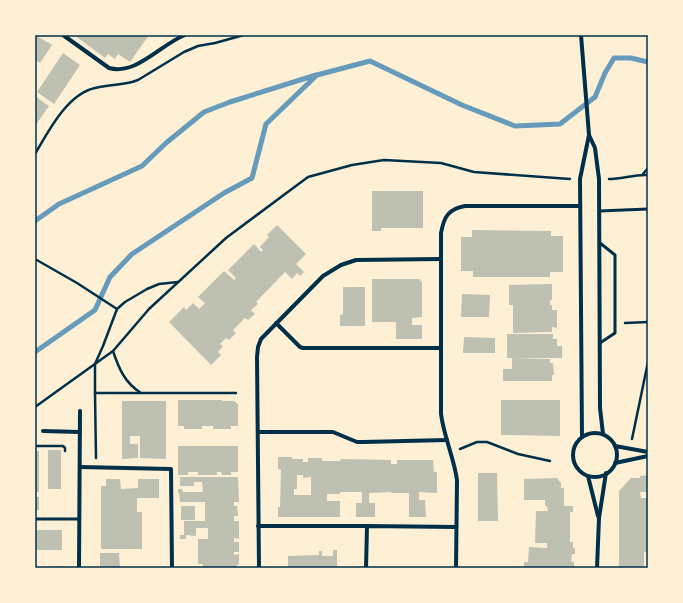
<svg xmlns="http://www.w3.org/2000/svg" width="683" height="603" font-family="Karla,sans-serif">
	<rect width="100%" height="100%" fill="#fdf0d5"/>
	<g fill="none" stroke-linecap="round" stroke-linejoin="round">
		<g stroke="#669bbc" stroke-width="5">
			<polyline points="35,221 59,204 142,166 166,143 204,112 230,102 316,75"/>
			<polyline points="35,352 95,310 110,277 132,254 224,193 252,178 266,124 317,75 370,61 462,105 515,126 560,124 595,97 605,73 614,58 631,58 648,62"/>
		</g>
	</g>
	<g fill="#bec0b2" fill-rule="evenodd">
		<polygon points="35,35 52,45 40,63 35,60"/>
		<polygon points="74,35 149,35 130,62 118,54 115,59 108,54 105,58"/>
		<polygon points="63,53 80,65 54,104 37,92"/>
		<polygon points="35,96 49,106 35,126"/>
		<polygon points="372,191 423,191 423,228 381,228 381,231 372,231"/>
		<polygon points="277,225 306,254 296,264 304,272 300,276 297,273 292,279 285,272 256,302 258,304 251,310 255,314 248,320 245,318 233,330 236,333 229,340 226,338 220,344 223,346 218,352 221,355 211,365 169,322 184,307 186,310 193,303 199,309 205,303 198,297 224,271 234,280 236,278 228,270 254,244 261,252 263,250 260,247 269,237 267,235"/>
		<polygon points="472,230 551,231 551,236 563,236 563,272 550,272 550,277 473,277 473,271 461,271 461,237 472,237"/>
		<polygon points="372,279 419,279 422,282 422,317 412,318 412,325 422,325 422,339 396,339 396,322 372,322"/>
		<polygon points="552,284 552,300 550,300 550,305 552,305 552,310 557,310 557,328 552,327 552,332 513,333 513,305 509,305 509,285"/>
		<polygon points="343,287 365,287 365,326 340,326 340,315 343,314"/>
		<polygon points="462,294 490,295 489,317 461,317"/>
		<polygon points="507,334 553,334 553,339 557,339 557,346 562,346 562,358 507,358"/>
		<polygon points="464,337 495,338 495,353 463,353"/>
		<polygon points="512,358 550,359 550,363 553,363 554,375 552,375 552,381 503,381 503,369 512,369"/>
		<polygon points="178,400 222,400 222,401 234,401 238,404 238,426 231,426 231,429 213,429 213,426 202,426 202,429 184,429 184,426 178,426"/>
		<polygon points="501,400 560,400 560,436 501,435"/>
		<polygon points="122,401 166,401 166,459 140,458 140,436 130,436 130,444 138,444 138,458 122,459"/>
		<polygon points="178,446 238,446 238,472 231,472 231,475 222,475 221,472 217,472 217,475 198,475 198,472 188,472 188,475 178,475"/>
		<rect x="48" y="450" width="13" height="39"/>
		<rect x="35" y="451" width="4" height="41"/>
		<path d="M278,457h14v2h11v3h5v-4h14v3h18l1,-2 50,1v4h6v-4h36l1,12h3v21l-18,-1v8h6l1,17h-17v-24h-18v-1l-22,1v10h6v14h-19v-14h6v-11h-22v2h-13v7h13v16h-62v-10h2l1,-37 -3,-1zM297,475h6v3l8,-1v18h-17v-6h3z"/>
		<polygon points="478,473 497,473 498,521 478,521"/>
		<polygon points="648,475 648,492 640,492 641,498 647,498 648,552 644,552 644,568 619,568 619,491 631,478 640,478 640,476"/>
		<polygon points="180,477 238,477 239,502 234,502 234,506 237,506 238,516 234,516 234,521 239,521 239,539 234,538 234,542 239,542 239,552 234,552 234,555 239,554 239,564 237,565 237,568 203,568 203,564 198,564 198,539 208,539 208,528 196,528 196,536 186,535 186,539 180,539 180,535 184,535 184,521 205,521 205,502 180,502 179,493 178,493 178,489 182,489 183,492 203,492 202,482 194,482 194,486 180,486"/>
		<polygon points="557,478 561,483 561,488 564,488 564,506 573,506 573,512 570,512 570,542 573,542 573,548 575,548 575,554 572,554 571,561 574,562 574,568 524,568 524,562 528,562 529,547 547,548 547,543 535,543 536,511 548,511 547,506 545,506 545,500 524,500 524,479"/>
		<polygon points="106,479 120,479 121,489 138,488 138,479 159,479 159,498 137,498 137,512 142,512 142,549 101,549 101,486 106,486"/>
		<rect x="35" y="497" width="4" height="13"/>
		<rect x="181" y="506" width="14" height="14"/>
		<rect x="35" y="530" width="27" height="20"/>
		<polygon points="333,550 337,550 337,568 286,568 286,566 288,566 288,556 319,555 319,551 322,551 322,556 333,556"/>
		<polygon points="100,553 119,553 120,568 100,568"/>
		<polygon points="63,566 63,568 35,568 35,567"/>
	</g>
	<g fill="none" stroke-linecap="round" stroke-linejoin="round">
		<g stroke="#003049" stroke-width="2.5">
			<path d="M35,154c13,-22 32,-60 60,-66 12,-3 25,-3 37,-6l6,-2 46,-28 14,-6 17,-3 29,-8"/>
			<polyline points="643,174 648,168"/>
			<path d="M609,179c13,0 26,-5 39,-4"/>
			<polyline points="35,259 77,283 117,309"/>
			<polyline points="625,323 648,322"/>
			<path d="M113,351c6,18 12,32 28,42h95"/>
			<polyline points="95,393 96,458"/>
			<polyline points="141,393 95,393 95,364 103,346 117,309 125,302 147,289 159,284 178,282"/>
			<polyline points="35,407 113,351 149,309 226,238 308,177 352,165 384,160 441,163 474,172 570,179"/>
			<polyline points="632,439 648,362"/>
			<polyline points="35,446 63,446 65,448 65,451"/>
			<polyline points="460,449 477,442 487,442 518,454 550,461"/>
		</g>
		<g stroke="#003049" stroke-width="3">
			<polyline points="599,211 648,209"/>
			<polyline points="600,243 615,255 615,333 600,343"/>
			<polyline points="35,519 79,519"/>
		</g>
		<g stroke="#003049" stroke-width="4">
			<path d="M63,35l46,33c27,8 52,-24 76,-33"/>
			<polyline points="581,35 589,135 580,179 582,437"/>
			<polyline points="589,135 595,148 599,179 600,408 603,434"/>
			<polyline points="276,323 300,347 303,348 441,348"/>
			<polyline points="43,431 80,432"/>
			<polyline points="258,432 333,432 357,442 363,442 447,440"/>
			<circle cx="595" cy="455" r="22"/>
			<polyline points="615,446 648,452"/>
			<polyline points="615,463 648,456"/>
			<polyline points="80,467 171,469 172,568"/>
			<polyline points="588,476 598,516"/>
			<polyline points="258,526 367,526"/>
			<polyline points="79,568 80,411"/>
			<polyline points="259,568 257,357 258,347 261,339 323,276 341,265 356,260 441,259"/>
			<polyline points="366,568 367,526 456,527"/>
			<path d="M456,568l1,-88c-3,-22 -13,-43 -16,-66v-181c3,-16 7,-24 24,-27h115"/>
			<polyline points="597,568 599,518 606,473"/>
		</g>
	</g>
	<rect width="683" height="603" fill="none" stroke="#fdf0d5" stroke-width="72"/>
	<rect x="36" y="36" width="611" height="531" fill="none" stroke="#003049" stroke-width="1.5"/>
</svg>
